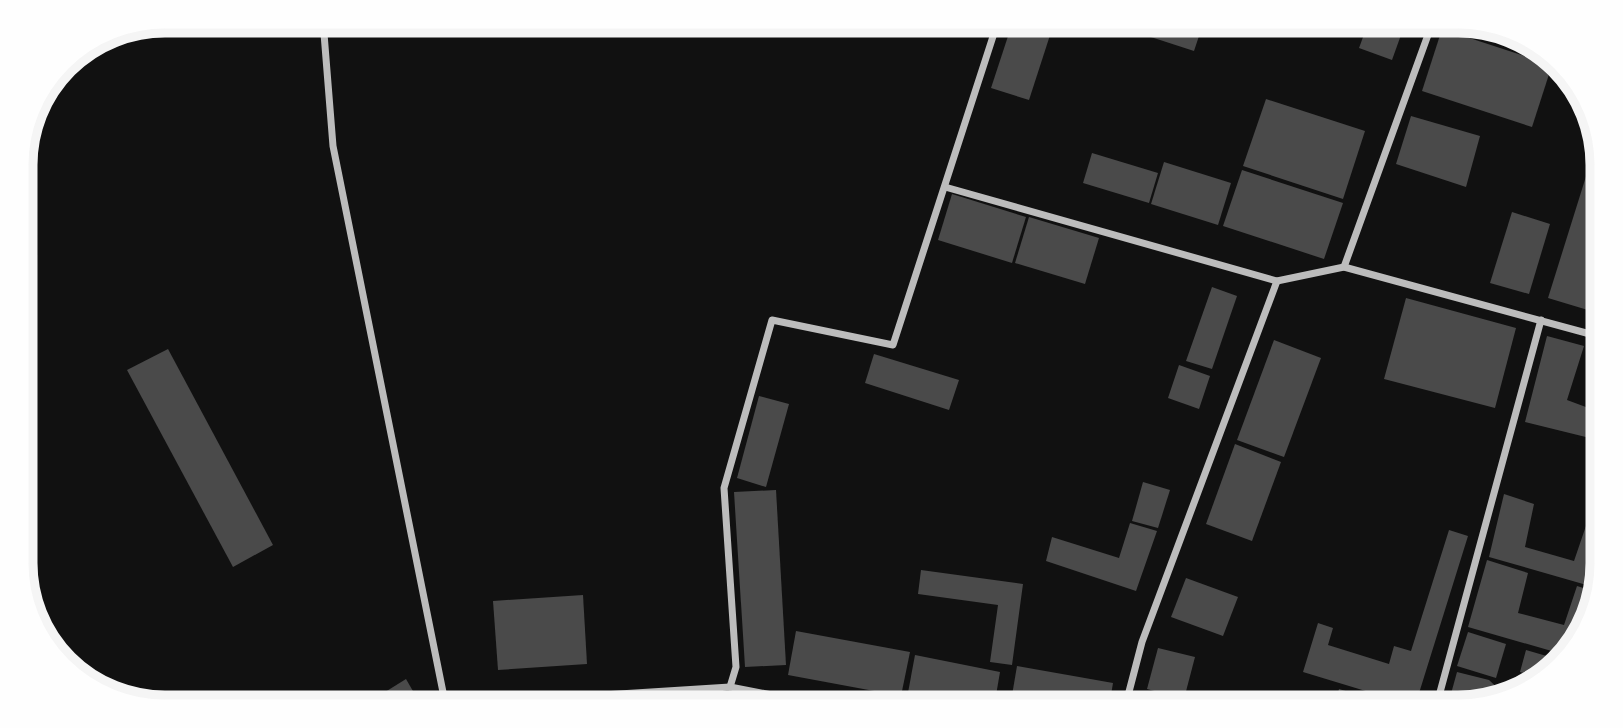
<svg xmlns="http://www.w3.org/2000/svg" width="1623" height="728" font-family="'Exo 2',sans-serif">
	<rect width="100%" height="100%" fill="#111"/>
	<g fill="#4a4a4a">
		<polygon points="1013,21 1027,21 1052,29 1029,100 991,88"/>
		<polygon points="1122,21 1204,21 1194,51 1120,27"/>
		<polygon points="1369,21 1406,21 1392,60 1359,48"/>
		<polygon points="1446,21 1457,21 1496,29 1492,39 1445,24"/>
		<polygon points="1442,29 1552,65 1532,127 1422,91"/>
		<polygon points="1266,99 1365,131 1343,199 1243,166"/>
		<polygon points="1411,116 1480,136 1466,187 1396,164"/>
		<polygon points="1092,153 1158,173 1149,203 1083,183"/>
		<polygon points="1164,162 1231,183 1218,225 1151,204"/>
		<polygon points="1242,170 1343,203 1324,259 1223,226"/>
		<polygon points="1588,170 1601,174 1601,314 1548,298"/>
		<polygon points="952,194 1026,217 1012,263 938,240"/>
		<polygon points="1512,212 1550,224 1529,294 1490,283"/>
		<polygon points="1029,217 1099,238 1085,284 1015,263"/>
		<polygon points="1212,287 1237,296 1212,369 1186,361"/>
		<polygon points="1406,298 1516,328 1495,408 1384,379"/>
		<polygon points="1547,336 1584,346 1567,400 1602,413 1602,441 1525,422"/>
		<polygon points="1274,340 1321,358 1284,457 1237,440"/>
		<polygon points="168,349 273,545 233,567 127,370"/>
		<polygon points="874,354 959,380 949,410 865,383"/>
		<polygon points="1179,365 1210,376 1199,409 1168,398"/>
		<polygon points="759,396 789,404 766,487 737,478"/>
		<polygon points="1235,444 1281,462 1252,541 1206,524"/>
		<polygon points="1601,473 1602,473 1602,517 1590,513"/>
		<polygon points="1143,482 1170,490 1158,528 1132,521"/>
		<polygon points="776,490 786,665 745,667 734,492"/>
		<polygon points="1504,494 1534,504 1525,547 1574,561 1589,517 1602,520 1602,563 1597,588 1489,557"/>
		<polygon points="1130,523 1157,531 1136,591 1046,561 1052,537 1119,558"/>
		<polygon points="1449,530 1468,536 1415,706 1303,672 1318,623 1333,628 1328,645 1389,664 1394,646 1411,651"/>
		<polygon points="1487,560 1528,573 1518,613 1564,625 1577,586 1596,592 1591,618 1562,654 1468,627"/>
		<polygon points="921,570 1023,584 1012,665 990,662 998,605 918,594"/>
		<polygon points="1186,578 1238,597 1223,636 1171,617"/>
		<polygon points="583,595 587,664 498,670 493,601"/>
		<polygon points="796,631 910,652 901,696 788,675"/>
		<polygon points="1468,632 1506,644 1496,678 1457,666"/>
		<polygon points="1158,648 1195,657 1184,699 1147,689"/>
		<polygon points="1526,650 1557,659 1542,678 1520,672"/>
		<polygon points="915,655 1000,672 994,707 956,707 907,698"/>
		<polygon points="1017,666 1113,683 1109,707 1010,707"/>
		<polygon points="1457,672 1489,680 1504,694 1469,706 1449,701"/>
		<polygon points="406,679 421,705 418,707 361,707"/>
		<polygon points="1339,689 1395,706 1395,707 1335,705"/>
		<polygon points="1147,695 1183,704 1182,707 1144,707"/>
	</g>
	<g fill="none" stroke-linecap="round" stroke-linejoin="round">
		<g stroke="#bcbcbc" stroke-width="7">
			<polyline points="323,21 333,146 446,707"/>
			<polyline points="86,47 157,23"/>
			<polyline points="945,187 1277,281 1344,267 1601,337"/>
			<polyline points="1344,267 1433,21"/>
			<polyline points="730,687 736,667 724,488 772,320 893,345 998,21"/>
			<polyline points="445,705 730,687 834,707"/>
			<polyline points="1125,707 1142,642 1277,281"/>
			<polyline points="1436,707 1541,320"/>
		</g>
	</g>
	<path d="M0 0H1623V728H0ZM165 33H1458A132 132 0 0 1 1590 165V563A132 132 0 0 1 1458 695H165A132 132 0 0 1 33 563V165A132 132 0 0 1 165 33Z" fill="#fefefe" fill-rule="evenodd"/>
	<path fill="none" stroke="#f5f5f5" stroke-width="9" d="M165 33H1458A132 132 0 0 1 1590 165V563A132 132 0 0 1 1458 695H165A132 132 0 0 1 33 563V165A132 132 0 0 1 165 33Z"/>
</svg>
